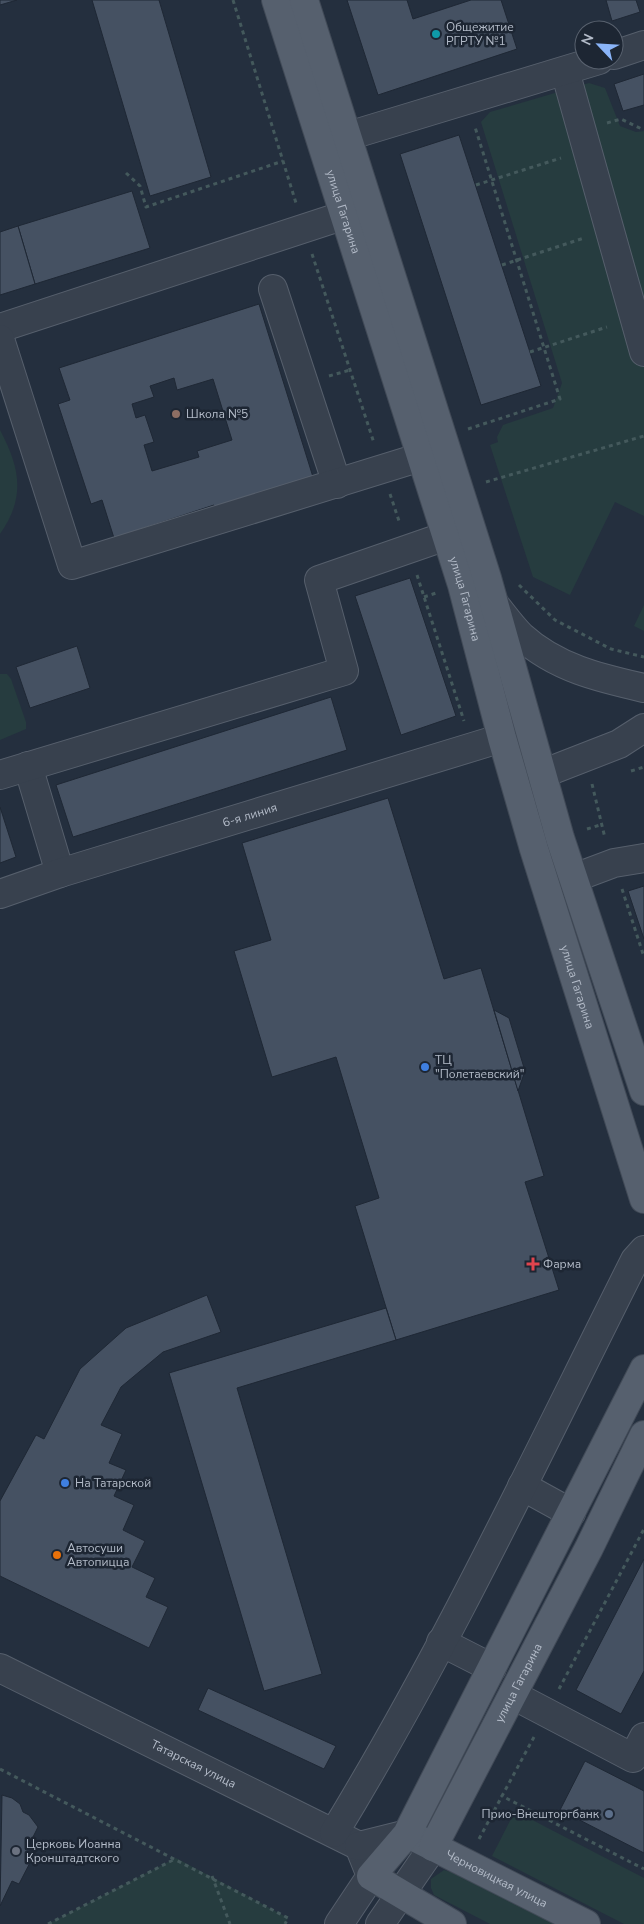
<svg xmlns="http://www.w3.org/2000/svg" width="644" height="1924" font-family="'Nunito Sans',sans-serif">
	<rect width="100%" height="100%" fill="#242f3e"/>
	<g fill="#263c3f">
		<polygon points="589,83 605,88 620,126 636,132 644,131 644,516 615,502 570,595 533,577 490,445 498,442 497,437 503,425 553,408 562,383 481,122 490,112"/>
		<path d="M0,430c20,38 26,67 0,104z"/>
		<polygon points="644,605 644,631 634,626"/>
		<polygon points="0,674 7,674 11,679 26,722 26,729 0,740"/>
		<polygon points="515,1811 644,1878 644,1924 624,1924 492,1856"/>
		<polygon points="176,1858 288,1918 285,1924 48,1924"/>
		<polygon points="444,1870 451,1872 556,1924 490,1924 434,1895 431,1888 431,1879"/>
	</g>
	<g fill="#455162" stroke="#1f2835" fill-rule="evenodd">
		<polygon points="0,0 17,0 0,5"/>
		<polygon points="92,0 159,0 211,177 150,196"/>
		<polygon points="347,0 407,0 413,19 471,0 501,0 517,49 378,95"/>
		<polygon points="606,0 636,0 640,12 612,21"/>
		<polygon points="644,74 644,105 623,111 614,84"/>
		<polygon points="459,135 541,386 481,405 400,154"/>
		<polygon points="132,191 150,248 35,284 18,226"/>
		<polygon points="18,226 35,284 0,295 0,232"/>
		<path d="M259,304l54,173 -98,31 -1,-3 -100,33 -12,-38 -11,4 -33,-100 12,-4 -11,-32zM174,378l3,12 36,-11 19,61 -35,11 2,6 -47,14 -8,-26 10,-3 -9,-27 -9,3 -4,-14 22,-7 -4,-11z"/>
		<polygon points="410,578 456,716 401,735 355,596"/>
		<polygon points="77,646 90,688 30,708 16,667"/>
		<polygon points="331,697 347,750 73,837 56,785"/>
		<polygon points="388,798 444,979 481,968 544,1176 525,1182 559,1290 396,1340 355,1206 379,1198 336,1057 272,1077 234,951 271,940 242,843"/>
		<polygon points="0,807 16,857 0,863"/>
		<polygon points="644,886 644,939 628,891"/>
		<polygon points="494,1010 509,1018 525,1071 518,1091"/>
		<polygon points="207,1295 221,1332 163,1352 121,1387 101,1425 122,1434 109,1463 126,1470 114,1496 134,1505 123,1530 145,1541 132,1567 155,1578 146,1597 168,1607 149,1648 0,1576 0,1501 36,1435 44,1439 80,1369 126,1328"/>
		<polygon points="386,1308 396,1340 237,1388 322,1674 264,1691 169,1373"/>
		<polygon points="644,1559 644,1671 621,1714 576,1690"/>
		<polygon points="208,1688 336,1746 324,1769 198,1710"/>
		<polygon points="585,1761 644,1791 644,1853 560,1810"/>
		<polygon points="2,1795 12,1798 20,1804 23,1812 29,1815 38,1827 27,1849 35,1853 19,1884 12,1881 0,1906"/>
	</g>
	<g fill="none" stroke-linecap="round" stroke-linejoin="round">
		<g stroke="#565f6c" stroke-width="30">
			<g id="minor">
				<polyline points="614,55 644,45"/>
				<polyline points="565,71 644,352"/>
				<polyline points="348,136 599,60"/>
				<polyline points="273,289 337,484"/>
				<polyline points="0,328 345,215"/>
				<polyline points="0,339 72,565 421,457"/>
				<path d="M496,606c8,10 16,21 25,30 35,32 79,42 123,52"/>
				<polyline points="28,766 60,873"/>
				<polyline points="542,774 619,744 644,728"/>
				<polyline points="0,775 344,671 319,580 446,536"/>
				<polyline points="574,878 614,863 644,858"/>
				<path id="s1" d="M0,894l60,-21 442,-135"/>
				<polyline points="522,1486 571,1513"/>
				<polyline points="441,1642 492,1668"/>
				<path id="s2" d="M0,1668l359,178 12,30 -32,48"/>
				<polyline points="513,1695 633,1758 644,1737"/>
				<path d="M334,1833c112,-184 204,-380 301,-573l9,-10"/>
				<polyline points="359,1846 407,1834"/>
				<polyline points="380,1924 433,1847"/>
			</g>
		</g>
		<g stroke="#414a57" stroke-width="30">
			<g id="major">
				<path id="s3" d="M276,0l186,585 40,153 32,111 110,350"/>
				<polyline points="304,0 487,578 560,838 644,1091"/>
				<path id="s4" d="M418,1839l168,85"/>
				<path id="s5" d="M433,1847l156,-299 55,-113"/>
				<polyline points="452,1924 371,1876 407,1834 644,1369"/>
			</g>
		</g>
		<g stroke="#44595c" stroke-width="3" stroke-dasharray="4 4" stroke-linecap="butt">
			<polyline points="233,0 296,203"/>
			<polyline points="607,123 621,119 644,130"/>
			<polyline points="126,173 140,186 146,207 283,161"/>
			<polyline points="476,185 561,158"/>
			<polyline points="312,254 374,443"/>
			<polyline points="502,265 584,238"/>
			<polyline points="530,352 607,327"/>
			<polyline points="329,376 350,370"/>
			<polyline points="468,429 560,399 475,127"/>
			<polyline points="486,482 644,436"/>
			<polyline points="390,494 400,524"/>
			<polyline points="417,575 464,721"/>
			<polyline points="519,585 555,620 611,649 644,657"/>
			<polyline points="424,597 436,593"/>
			<polyline points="631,771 644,767"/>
			<polyline points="592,784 605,838"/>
			<polyline points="587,829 600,825"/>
			<polyline points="622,889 644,957"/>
			<polyline points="559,1689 644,1529"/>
			<polyline points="534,1737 502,1796 644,1869"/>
			<polyline points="0,1769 288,1918 285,1924"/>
			<polyline points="479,1839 502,1796"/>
			<polyline points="212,1876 230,1924"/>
			<polyline points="48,1924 175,1859"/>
		</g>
		<use href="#minor" stroke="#38414e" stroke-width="28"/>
		<use href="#major" stroke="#56606e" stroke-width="28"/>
	</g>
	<circle fill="#0f9aa8" stroke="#1d2633" stroke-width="2" cx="436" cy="34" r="5"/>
	<circle fill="#8d6e63" stroke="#1d2633" stroke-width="2" cx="176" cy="414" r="5"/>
	<g fill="#3f7fe0" stroke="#1d2633" stroke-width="2">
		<circle cx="425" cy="1067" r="5"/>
		<circle cx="65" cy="1483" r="5"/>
	</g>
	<path fill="#e0444e" stroke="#1d2633" stroke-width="2" d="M530.5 1256.5h5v5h5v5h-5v5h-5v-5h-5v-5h5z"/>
	<circle fill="#e8710a" stroke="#1d2633" stroke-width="2" cx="57" cy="1555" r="5"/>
	<circle fill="#5c6f8a" stroke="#1d2633" stroke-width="2" cx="609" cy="1814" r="5"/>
	<circle fill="#6b7280" stroke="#1d2633" stroke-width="2" cx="16" cy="1851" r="5"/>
	<g text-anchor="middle" stroke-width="5" stroke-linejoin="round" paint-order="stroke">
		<g font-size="12" fill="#b4bcc9" stroke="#1d2633" text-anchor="start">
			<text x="446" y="31">Общежитие<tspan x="446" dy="14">РГРТУ №1</tspan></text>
			<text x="186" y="418">Школа №5</text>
			<text x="435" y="1064">ТЦ<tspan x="435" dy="14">"Полетаевский"</tspan></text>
			<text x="543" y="1268">Фарма</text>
			<text x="75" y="1487">На Татарской</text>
			<text x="67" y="1552">Автосуши<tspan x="67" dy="14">Автопицца</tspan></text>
			<text x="599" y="1818" text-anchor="end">Прио-Внешторгбанк</text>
			<text x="26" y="1848">Церковь Иоанна<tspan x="26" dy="14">Кронштадтского</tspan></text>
		</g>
		<g font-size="12" fill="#b4bcc9" stroke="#1d2633">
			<text dy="4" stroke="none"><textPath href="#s3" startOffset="222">улица Гагарина</textPath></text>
			<text dy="4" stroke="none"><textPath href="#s3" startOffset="628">улица Гагарина</textPath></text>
			<text dy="4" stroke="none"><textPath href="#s1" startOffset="262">6-я линия</textPath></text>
			<text dy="4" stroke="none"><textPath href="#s3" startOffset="1032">улица Гагарина</textPath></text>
			<text dy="4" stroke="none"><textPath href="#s5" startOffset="185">улица Гагарина</textPath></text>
			<text dy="4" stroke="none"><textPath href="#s2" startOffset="216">Татарская улица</textPath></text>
			<text dy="4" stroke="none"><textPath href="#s4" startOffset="88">Черновицкая улица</textPath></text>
		</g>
	</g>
	<g transform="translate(599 45) rotate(295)"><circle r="24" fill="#1d2633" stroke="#59626f"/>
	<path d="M0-4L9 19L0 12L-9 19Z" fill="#8ab4f8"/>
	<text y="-8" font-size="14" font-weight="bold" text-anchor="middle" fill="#b4bcc9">N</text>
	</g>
</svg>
